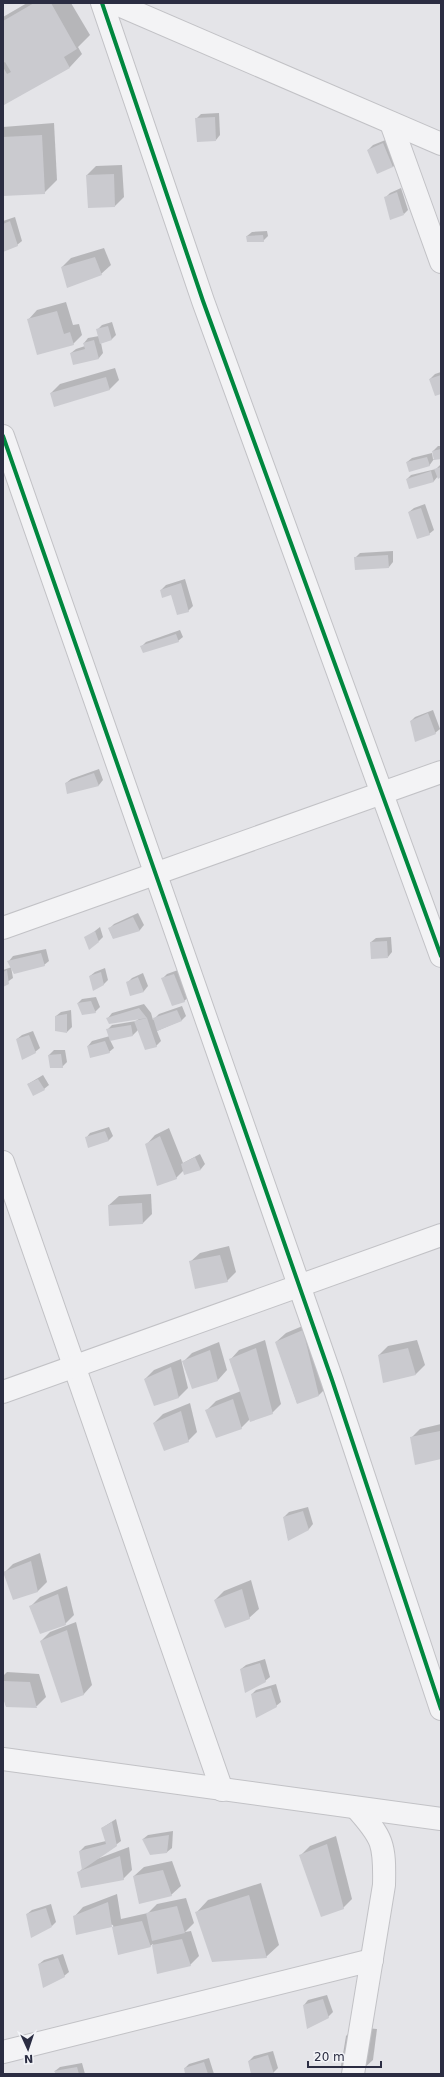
<svg xmlns="http://www.w3.org/2000/svg" width="444" height="2077" font-family="'DejaVu Sans',sans-serif">
	<rect width="100%" height="100%" fill="#e4e4e8"/>
	<g fill="#0003">
		<polygon points="27,3 71,3 90,35 78,47 82,54 70,67 5,103 3,100 3,17"/>
		<polygon points="219,113 220,135 216,140 196,119 201,114"/>
		<polygon points="54,123 57,180 44,193 3,195 3,127"/>
		<polygon points="388,139 397,162 393,167 368,150 373,145"/>
		<polygon points="122,165 124,197 115,206 89,207 87,175 96,166"/>
		<polygon points="401,188 408,210 404,214 385,198 390,193"/>
		<polygon points="15,217 22,241 17,245 3,251 3,221"/>
		<polygon points="267,231 268,236 263,241 247,236 252,232"/>
		<polygon points="104,248 111,265 101,274 62,267 71,258"/>
		<polygon points="66,302 73,325 79,324 82,335 73,344 28,320 37,310"/>
		<polygon points="112,322 116,335 112,339 101,343 103,353 99,358 74,364 71,353 76,349 85,346 84,343 88,338 99,336 97,330 102,325"/>
		<polygon points="115,368 119,380 109,390 51,393 60,384"/>
		<polygon points="441,372 441,393 430,379 435,374"/>
		<polygon points="438,446 441,446 441,458 434,459 429,466 407,462 412,458 432,453 433,459 435,459 433,451"/>
		<polygon points="441,464 441,476 438,476 434,481 410,488 407,479 411,475 436,469"/>
		<polygon points="425,504 434,530 429,534 409,512 414,508"/>
		<polygon points="393,551 393,562 389,567 355,558 360,553"/>
		<polygon points="185,579 193,606 188,611 172,593 161,590 166,585"/>
		<polygon points="180,630 183,637 178,641 142,646 146,642"/>
		<polygon points="433,710 440,729 435,733 411,721 415,717"/>
		<polygon points="99,769 103,780 99,785 68,792 66,783 71,779"/>
		<polygon points="138,913 144,925 140,930 113,938 109,929 114,924"/>
		<polygon points="100,927 103,937 99,941 86,938"/>
		<polygon points="391,937 392,952 388,957 371,942 376,938"/>
		<polygon points="46,949 49,961 44,965 11,967 13,978 3,985 3,970 12,967 9,961 13,956"/>
		<polygon points="105,968 108,980 103,985 90,976 95,972"/>
		<polygon points="178,970 189,997 184,1001 162,979 167,974"/>
		<polygon points="143,973 148,986 144,991 131,995 127,983 132,978"/>
		<polygon points="96,997 100,1007 95,1012 78,1003 82,999"/>
		<polygon points="144,1004 151,1013 153,1020 159,1014 182,1006 186,1016 182,1020 157,1031 161,1041 156,1046 138,1030 133,1035 110,1040 114,1048 109,1052 88,1046 92,1041 110,1036 107,1030 112,1025 136,1021 140,1018 108,1018 112,1013"/>
		<polygon points="71,1010 72,1027 67,1032 56,1016 61,1012"/>
		<polygon points="33,1031 40,1048 35,1052 17,1039 22,1035"/>
		<polygon points="54,1050 65,1050 67,1062 62,1067 51,1067 49,1055"/>
		<polygon points="43,1075 49,1085 44,1089 28,1084"/>
		<polygon points="109,1127 113,1136 109,1140 89,1146 86,1138 90,1133"/>
		<polygon points="169,1128 183,1163 200,1154 205,1164 201,1169 185,1173 184,1170 176,1178 146,1145 155,1135"/>
		<polygon points="151,1194 152,1214 143,1223 110,1225 109,1205 119,1196"/>
		<polygon points="229,1246 236,1272 227,1281 190,1262 200,1253"/>
		<polygon points="312,1322 328,1386 319,1395 297,1403 276,1342 286,1333"/>
		<polygon points="265,1340 281,1404 272,1413 250,1419 241,1428 207,1410 216,1401 241,1391 230,1360 239,1350"/>
		<polygon points="417,1340 425,1365 416,1374 384,1382 379,1355 388,1346"/>
		<polygon points="219,1342 227,1370 218,1380 183,1362 192,1353"/>
		<polygon points="181,1359 188,1388 179,1397 155,1405 145,1379 154,1370"/>
		<polygon points="190,1403 197,1432 188,1441 154,1423 163,1414"/>
		<polygon points="441,1424 441,1458 416,1464 411,1438 420,1429"/>
		<polygon points="308,1507 313,1524 309,1529 288,1539 284,1517 289,1512"/>
		<polygon points="40,1553 47,1582 38,1591 14,1599 4,1573 13,1564"/>
		<polygon points="251,1580 259,1609 249,1618 215,1600 224,1591"/>
		<polygon points="67,1586 74,1615 65,1624 31,1606 40,1597"/>
		<polygon points="76,1622 92,1685 83,1695 41,1641 50,1632"/>
		<polygon points="265,1659 270,1677 265,1681 241,1669 246,1665"/>
		<polygon points="7,1672 39,1674 46,1697 37,1706 6,1706 3,1695 3,1676"/>
		<polygon points="276,1684 281,1702 276,1706 252,1694 256,1690"/>
		<polygon points="116,1819 121,1841 97,1859 129,1847 132,1870 123,1879 78,1873 83,1868 80,1851 85,1846 106,1841 102,1828"/>
		<polygon points="173,1831 172,1848 167,1852 143,1839 148,1835"/>
		<polygon points="336,1836 352,1899 343,1908 301,1855 310,1846"/>
		<polygon points="172,1861 181,1886 171,1895 134,1876 144,1867"/>
		<polygon points="261,1883 279,1945 266,1957 196,1913 208,1900"/>
		<polygon points="117,1894 121,1919 148,1913 157,1904 186,1898 194,1923 185,1932 191,1931 199,1956 190,1965 158,1972 153,1944 150,1946 119,1954 113,1925 74,1917 83,1907"/>
		<polygon points="51,1904 56,1922 52,1926 27,1914 32,1910"/>
		<polygon points="63,1954 69,1972 64,1976 39,1964 44,1960"/>
		<polygon points="327,1995 333,2012 328,2017 304,2005 308,2000"/>
		<polygon points="355,2027 377,2029 373,2060 363,2069 341,2066 346,2036"/>
		<polygon points="273,2051 278,2068 272,2074 252,2074 249,2061 254,2056"/>
		<polygon points="209,2058 214,2074 186,2074 185,2068 189,2064"/>
		<polygon points="82,2063 85,2074 57,2074 55,2071 60,2067"/>
	</g>
	<g fill="#cacacf">
		<polygon points="34,3 51,3 77,49 64,57 70,68 4,105 3,67 7,74 11,72 5,62 3,63 3,21"/>
		<polygon points="215,117 216,141 197,142 195,118"/>
		<polygon points="42,135 45,194 3,196 3,137"/>
		<polygon points="383,143 393,167 377,174 367,150"/>
		<polygon points="114,174 115,207 88,208 86,175"/>
		<polygon points="397,192 404,215 390,220 384,197"/>
		<polygon points="10,221 18,246 3,252 3,224"/>
		<polygon points="263,235 264,242 247,242 246,236"/>
		<polygon points="95,257 102,275 67,288 61,267"/>
		<polygon points="57,311 64,334 70,332 74,345 37,355 27,319"/>
		<polygon points="108,326 112,340 100,344 96,329"/>
		<polygon points="94,340 99,359 73,365 70,353 85,349 83,343"/>
		<polygon points="441,375 441,394 435,396 429,379"/>
		<polygon points="106,377 110,390 54,407 50,393"/>
		<polygon points="441,449 441,459 434,460 432,451"/>
		<polygon points="427,457 430,466 409,472 406,462"/>
		<polygon points="441,467 441,477 438,479 434,469"/>
		<polygon points="431,471 434,482 409,489 406,479"/>
		<polygon points="421,508 430,535 417,539 408,512"/>
		<polygon points="388,555 389,568 355,570 354,557"/>
		<polygon points="181,583 189,612 177,615 171,595 162,598 160,590"/>
		<polygon points="176,634 179,642 143,653 140,646"/>
		<polygon points="428,713 436,734 415,742 410,721"/>
		<polygon points="94,773 99,786 67,794 65,783"/>
		<polygon points="133,917 140,931 113,939 108,928"/>
		<polygon points="95,931 99,942 89,950 84,937"/>
		<polygon points="387,941 388,958 371,959 370,942"/>
		<polygon points="41,953 45,966 14,974 7,961"/>
		<polygon points="7,970 9,984 3,987 3,972"/>
		<polygon points="101,972 104,985 93,991 89,976"/>
		<polygon points="174,974 185,1002 172,1006 161,978"/>
		<polygon points="138,977 144,992 130,996 126,982"/>
		<polygon points="91,1001 96,1013 82,1015 77,1003"/>
		<polygon points="139,1008 147,1018 109,1024 106,1018"/>
		<polygon points="177,1010 182,1021 157,1031 153,1018"/>
		<polygon points="67,1014 67,1033 55,1031 55,1016"/>
		<polygon points="147,1018 157,1047 145,1050 134,1021"/>
		<polygon points="131,1025 133,1036 110,1041 106,1029"/>
		<polygon points="29,1035 36,1053 22,1060 16,1039"/>
		<polygon points="105,1041 110,1053 90,1058 87,1046"/>
		<polygon points="61,1054 63,1068 50,1068 48,1055"/>
		<polygon points="38,1079 45,1090 33,1096 27,1084"/>
		<polygon points="105,1131 109,1141 88,1148 85,1137"/>
		<polygon points="160,1136 177,1179 157,1186 145,1144"/>
		<polygon points="195,1157 201,1170 184,1175 181,1164"/>
		<polygon points="142,1203 143,1224 109,1226 108,1205"/>
		<polygon points="220,1255 228,1282 195,1289 189,1261"/>
		<polygon points="303,1330 319,1396 297,1404 275,1342"/>
		<polygon points="256,1348 273,1414 250,1422 229,1359"/>
		<polygon points="408,1348 416,1375 383,1383 378,1355"/>
		<polygon points="210,1350 218,1381 192,1389 182,1361"/>
		<polygon points="171,1367 179,1398 154,1406 144,1379"/>
		<polygon points="233,1399 242,1429 216,1438 205,1410"/>
		<polygon points="181,1411 189,1442 164,1451 153,1423"/>
		<polygon points="440,1431 441,1459 415,1465 410,1437"/>
		<polygon points="303,1511 309,1530 288,1541 283,1517"/>
		<polygon points="31,1561 38,1592 13,1600 3,1572"/>
		<polygon points="242,1589 250,1619 225,1628 214,1600"/>
		<polygon points="58,1594 66,1625 40,1634 29,1606"/>
		<polygon points="67,1630 84,1695 61,1703 40,1641"/>
		<polygon points="260,1663 266,1682 245,1693 240,1669"/>
		<polygon points="3,1681 30,1682 37,1708 6,1707 3,1698"/>
		<polygon points="271,1688 277,1707 256,1718 251,1694"/>
		<polygon points="112,1822 117,1846 82,1870 79,1851 106,1844 101,1828"/>
		<polygon points="169,1835 167,1853 150,1855 142,1839"/>
		<polygon points="327,1844 344,1909 321,1917 299,1855"/>
		<polygon points="120,1856 124,1880 81,1888 77,1872"/>
		<polygon points="163,1870 172,1896 139,1904 133,1876"/>
		<polygon points="249,1895 267,1958 212,1962 195,1912"/>
		<polygon points="108,1902 112,1927 142,1921 151,1947 118,1955 112,1927 76,1935 73,1916"/>
		<polygon points="177,1906 185,1933 152,1941 146,1913"/>
		<polygon points="46,1908 52,1927 31,1938 26,1914"/>
		<polygon points="182,1939 191,1966 157,1974 152,1945"/>
		<polygon points="58,1958 65,1977 43,1988 38,1964"/>
		<polygon points="323,1999 329,2018 307,2029 303,2005"/>
		<polygon points="268,2055 274,2074 251,2074 248,2061"/>
		<polygon points="204,2062 208,2074 185,2074 184,2068"/>
		<polygon points="77,2067 79,2074 56,2074 54,2071"/>
	</g>
	<g fill="none" stroke-linecap="round" stroke-linejoin="round">
		<g stroke="#c2c2c6" stroke-width="24">
			<g id="minor">
				<polyline points="102,3 203,301 441,956"/>
				<polyline points="114,3 441,144"/>
				<polyline points="391,123 441,262"/>
				<polyline points="3,436 332,1380 441,1709"/>
				<polyline points="3,928 441,772"/>
				<polyline points="3,1162 222,1790"/>
				<polyline points="3,1392 441,1235"/>
				<polyline points="3,1759 441,1819"/>
				<polyline points="3,2052 372,1960"/>
				<path d="M353,2074l31,-189c1,-41 -1,-47 -28,-77"/>
			</g>
		</g>
		<use href="#minor" stroke="#f3f3f5" stroke-width="22"/>
		<g stroke="#f2f3f7" stroke-width="6">
			<g id="cycleway">
				<polyline points="102,3 203,301 441,956"/>
				<polyline points="3,436 332,1380 441,1709"/>
			</g>
		</g>
		<use href="#cycleway" stroke="#00873e" stroke-width="4"/>
	</g>
	<rect width="444" height="2077" fill="none" stroke="#2b2d42" stroke-width="8"/>
	<g transform="translate(28 2049) rotate(177)" stroke="#f2f3f7" stroke-width="3" paint-order="stroke">
	<path d="M0-3L7 15L0 10L-7 15Z" fill="#2b2d42"/>
	<text y="-6" font-size="11" font-weight="bold" text-anchor="middle" fill="#2b2d42">N</text>
	</g>
	<path d="M308 2061v6h73v-6" fill="none" stroke="#2b2d42" stroke-width="2"/>
	<text x="314" y="2061" font-size="12" fill="#2b2d42" stroke="#f2f3f7" stroke-width="3" paint-order="stroke">20 m</text>
</svg>
